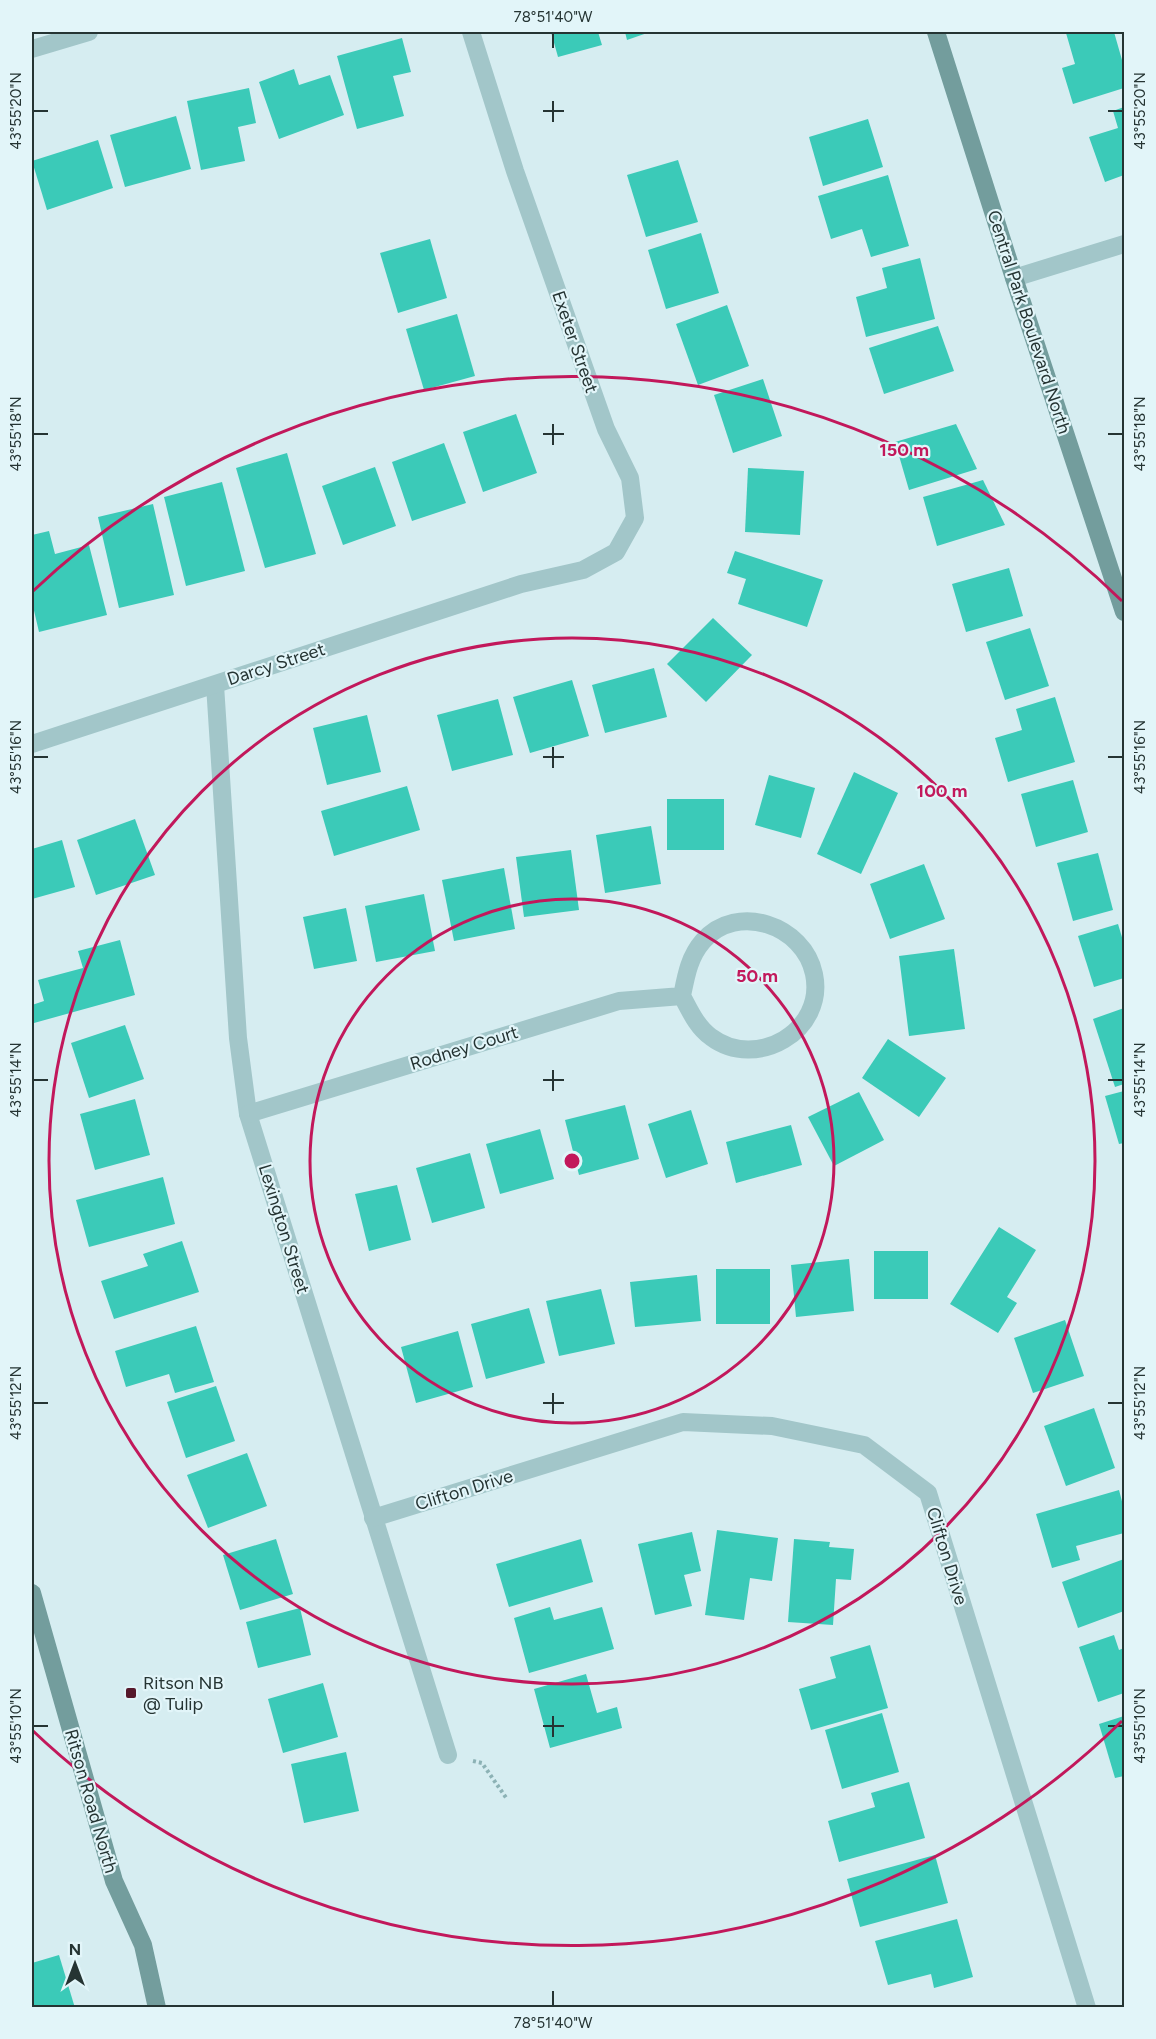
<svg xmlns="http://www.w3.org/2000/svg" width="1156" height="2039" font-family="Figtree,sans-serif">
	<rect width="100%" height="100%" fill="#d6edf1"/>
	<g fill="#3bcab8">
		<polygon points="551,32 598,32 602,45 558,57"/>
		<polygon points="625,32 650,32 627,40"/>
		<polygon points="1072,32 1114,32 1124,67 1124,88 1073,104 1062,68 1075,64 1066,33"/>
		<polygon points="402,38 411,72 393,76 404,116 357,129 337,56"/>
		<polygon points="294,69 299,85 330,75 344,115 279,139 259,82"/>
		<polygon points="249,88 256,123 238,127 245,161 201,170 187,101"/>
		<polygon points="1124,107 1124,175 1105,182 1089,137 1118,128 1113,111"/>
		<polygon points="176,116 191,169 125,187 110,135"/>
		<polygon points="868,119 883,167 823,186 809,137"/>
		<polygon points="98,140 113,188 47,210 32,161"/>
		<polygon points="678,160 698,222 646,237 627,175"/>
		<polygon points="888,175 909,246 871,257 862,229 831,239 818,196"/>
		<polygon points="701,233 719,293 666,309 648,250"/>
		<polygon points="430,239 447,298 398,313 380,253"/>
		<polygon points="920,258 935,319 866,337 856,297 887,288 882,268"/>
		<polygon points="727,305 749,366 698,385 676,324"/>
		<polygon points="457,314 475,376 424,390 406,329"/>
		<polygon points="938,326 954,371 884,394 869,348"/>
		<polygon points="763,379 782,436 733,453 714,395"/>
		<polygon points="516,414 537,473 483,492 463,432"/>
		<polygon points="956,424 977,469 909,490 895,442"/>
		<polygon points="444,443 466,503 412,521 392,462"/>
		<polygon points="287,453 316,554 265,568 236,468"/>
		<polygon points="375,467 396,526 343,545 322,486"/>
		<polygon points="748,468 804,471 800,535 745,532"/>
		<polygon points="983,480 1005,525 937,546 923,497"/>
		<polygon points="222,482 245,571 186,586 164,497"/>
		<polygon points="153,504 174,595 119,608 98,517"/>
		<polygon points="49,531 55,554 89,545 107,615 39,632 32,602 32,535"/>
		<polygon points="735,551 823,580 807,627 738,604 746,579 727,573"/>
		<polygon points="1009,568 1023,616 966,632 952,584"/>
		<polygon points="713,618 752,655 706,702 667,664"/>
		<polygon points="1030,628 1049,686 1005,700 986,642"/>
		<polygon points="654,668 667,717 605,733 592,685"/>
		<polygon points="572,680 589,736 530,753 513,697"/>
		<polygon points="1055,697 1075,762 1008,782 995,738 1022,730 1016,709"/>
		<polygon points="498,699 513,755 452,771 437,715"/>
		<polygon points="367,715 381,772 327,785 313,728"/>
		<polygon points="854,772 898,793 861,874 817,854"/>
		<polygon points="769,775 815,788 801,838 755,825"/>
		<polygon points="1073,780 1088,832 1036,847 1021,794"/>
		<polygon points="407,786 420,830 334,856 321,811"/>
		<rect x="667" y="799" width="57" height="51"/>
		<polygon points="135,819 155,875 96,895 77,840"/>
		<polygon points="651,826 661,884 605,893 596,835"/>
		<polygon points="62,840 75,887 32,899 32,849"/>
		<polygon points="571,850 579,910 524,917 516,857"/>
		<polygon points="1098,853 1113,910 1073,921 1057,863"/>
		<polygon points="924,864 945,919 890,939 870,884"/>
		<polygon points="504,868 515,929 454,941 442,880"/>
		<polygon points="424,894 435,951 376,962 365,906"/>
		<polygon points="346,908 357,961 314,969 303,917"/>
		<polygon points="1118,924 1124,944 1124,978 1094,987 1078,936"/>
		<polygon points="120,940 135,995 34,1023 32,1005 44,1001 38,980 83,968 78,951"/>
		<polygon points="954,949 965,1029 909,1036 899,956"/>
		<polygon points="1124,1008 1124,1084 1115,1087 1093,1019"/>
		<polygon points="125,1025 144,1079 89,1098 71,1043"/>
		<polygon points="888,1039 946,1078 919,1117 862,1078"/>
		<polygon points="1124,1091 1124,1143 1119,1144 1105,1096"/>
		<polygon points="859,1092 884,1140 834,1166 808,1117"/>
		<polygon points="135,1099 150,1155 95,1170 80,1114"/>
		<polygon points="625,1105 639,1159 579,1175 565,1120"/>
		<polygon points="691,1110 708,1164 666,1178 648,1124"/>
		<polygon points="791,1125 802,1165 736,1183 726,1142"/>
		<polygon points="540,1129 554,1179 500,1194 486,1144"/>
		<polygon points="470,1153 485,1208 432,1223 416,1168"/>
		<polygon points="163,1177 175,1224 89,1247 76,1200"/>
		<polygon points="397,1185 411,1240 369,1251 355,1194"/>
		<polygon points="999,1227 1036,1250 1007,1297 1017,1303 998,1333 950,1304"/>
		<polygon points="182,1241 199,1292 114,1319 101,1281 148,1266 143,1254"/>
		<rect x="874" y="1251" width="54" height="48"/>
		<polygon points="849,1259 854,1311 796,1317 791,1265"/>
		<rect x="716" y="1269" width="54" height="55"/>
		<polygon points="697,1275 701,1321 635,1327 630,1282"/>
		<polygon points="601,1289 615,1344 559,1356 546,1301"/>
		<polygon points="529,1308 545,1363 486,1379 471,1324"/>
		<polygon points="1065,1320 1084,1376 1033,1393 1014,1338"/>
		<polygon points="196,1326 214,1382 175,1393 169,1374 126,1387 115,1351"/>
		<polygon points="458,1331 473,1387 416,1403 401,1347"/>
		<polygon points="216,1386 235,1441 186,1458 167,1402"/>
		<polygon points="1094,1408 1115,1468 1066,1486 1044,1426"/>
		<polygon points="247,1453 267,1506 208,1528 187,1475"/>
		<polygon points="1119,1490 1124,1509 1124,1533 1076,1546 1080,1560 1052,1568 1036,1514"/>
		<polygon points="717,1530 778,1538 772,1581 750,1578 744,1620 705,1615"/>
		<polygon points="692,1532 701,1571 684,1575 692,1606 655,1615 638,1544"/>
		<polygon points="276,1539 293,1594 240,1610 223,1555"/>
		<polygon points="581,1539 593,1582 509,1607 496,1564"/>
		<polygon points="794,1539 830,1542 829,1547 854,1549 851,1580 836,1579 833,1625 788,1622"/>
		<polygon points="1124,1559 1124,1611 1078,1628 1062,1582"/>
		<polygon points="550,1607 554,1620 602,1607 614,1649 529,1673 514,1618"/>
		<polygon points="300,1608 311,1655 258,1668 246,1622"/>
		<polygon points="1114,1635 1119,1650 1124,1648 1124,1693 1098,1702 1079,1647"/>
		<polygon points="870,1645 888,1708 811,1730 799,1689 836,1678 830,1657"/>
		<polygon points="586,1674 597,1713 617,1707 622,1728 550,1748 534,1689"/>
		<polygon points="323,1683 338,1737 283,1753 268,1699"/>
		<polygon points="882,1713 899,1772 842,1789 825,1730"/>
		<polygon points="1124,1716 1124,1776 1115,1778 1099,1724"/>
		<polygon points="346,1752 359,1811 304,1823 291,1764"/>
		<polygon points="909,1782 925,1838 839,1862 828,1821 875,1807 871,1793"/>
		<polygon points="935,1855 948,1903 860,1927 847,1879"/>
		<polygon points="957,1919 973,1977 934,1988 931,1974 888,1985 875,1941"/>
		<polygon points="59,1955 75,2008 32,2008 32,1963"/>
	</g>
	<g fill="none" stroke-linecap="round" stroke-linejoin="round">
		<polyline stroke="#8cb2b5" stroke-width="4" stroke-dasharray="3 3" stroke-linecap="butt" points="473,1761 482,1763 507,1799"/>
		<g stroke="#a2c6c9" stroke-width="18">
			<polyline points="32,49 89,32"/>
			<polyline points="1014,278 1124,244"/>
			<polyline points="215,685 238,1038 248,1114 448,1755"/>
			<polyline points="32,744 521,584 583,570 616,552 635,518 630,478 606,429 515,171 471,32"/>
			<path d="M248,1114l371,-113 63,-5c8,15 15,31 29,41 45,34 115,-6 103,-63 -10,-49 -77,-72 -111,-33 -14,16 -17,35 -21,55"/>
			<polyline points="373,1518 683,1422 772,1426 864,1445 928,1493 1087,2008"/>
		</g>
		<g stroke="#739d9d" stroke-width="18">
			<polyline points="936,32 1014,278 1124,612"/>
			<polyline points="32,1593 114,1881 143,1945 157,2008"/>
		</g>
	</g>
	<path fill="none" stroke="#253433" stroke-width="2" d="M553,33v15M553,101v21M33,111h15M543,111h21M1108,111h15M553,424v21M33,434h15M543,434h21M1108,434h15M553,747v21M33,757h15M543,757h21M1108,757h15M553,1070v21M33,1080h15M543,1080h21M1108,1080h15M553,1393v21M33,1403h15M543,1403h21M1108,1403h15M553,1716v21M33,1726h15M543,1726h21M1108,1726h15M553,1991v15"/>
	<g fill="none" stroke="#c2185b" stroke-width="3">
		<circle cx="572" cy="1161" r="262"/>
		<circle cx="572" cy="1161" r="523"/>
		<path d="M1122 1721A785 785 0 0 1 32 1730M32 592A785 785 0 0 1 1122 601"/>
	</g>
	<rect fill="#56192c" stroke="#e2f5f9" stroke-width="2" x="125" y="1687" width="12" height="12" rx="3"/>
	<g text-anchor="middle" stroke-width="4.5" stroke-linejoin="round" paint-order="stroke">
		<g font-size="18" fill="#253433" stroke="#e2f5f9">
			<text transform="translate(1029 322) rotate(72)" y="6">Central Park Boulevard North</text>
			<text transform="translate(575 342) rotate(71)" y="6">Exeter Street</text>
			<text transform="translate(276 664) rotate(-18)" y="6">Darcy Street</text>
			<text transform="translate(464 1048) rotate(-17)" y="6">Rodney Court</text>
			<text transform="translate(284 1229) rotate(73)" y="6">Lexington Street</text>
			<text transform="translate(464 1490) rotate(-17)" y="6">Clifton Drive</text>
			<text transform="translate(947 1556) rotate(73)" y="6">Clifton Drive</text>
			<text transform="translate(91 1801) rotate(74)" y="6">Ritson Road North</text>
		</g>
		<g font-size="18" fill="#253433" stroke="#e2f5f9" text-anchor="start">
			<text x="143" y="1689">Ritson NB<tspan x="143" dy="21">@ Tulip</tspan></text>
		</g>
	</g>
	<circle cx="572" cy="1161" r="9" fill="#c2185b" stroke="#e2f5f9" stroke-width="3"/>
	<g font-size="18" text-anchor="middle" font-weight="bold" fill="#c2185b" stroke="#e2f5f9" stroke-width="4.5" stroke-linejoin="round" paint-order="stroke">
		<text x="904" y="456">150 m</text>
		<text x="942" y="797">100 m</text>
		<text x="757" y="982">50 m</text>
	</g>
	<rect width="1156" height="2039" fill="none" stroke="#e2f5f9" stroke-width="66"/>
	<g transform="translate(75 1964)" stroke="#e2f5f9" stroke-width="4.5" paint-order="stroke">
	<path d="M0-4.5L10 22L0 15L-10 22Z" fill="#253433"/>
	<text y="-9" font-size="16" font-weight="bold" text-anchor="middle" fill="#253433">N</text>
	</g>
	<rect x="33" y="33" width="1090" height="1973" fill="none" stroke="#253433" stroke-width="2"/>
	<g font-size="15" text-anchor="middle" fill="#253433">
		<text x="553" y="22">78°51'40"W</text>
		<text transform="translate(16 111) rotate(-90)" y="5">43°55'20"N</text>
		<text transform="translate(1140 111) rotate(-90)" y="5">43°55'20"N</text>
		<text transform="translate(16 434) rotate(-90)" y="5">43°55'18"N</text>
		<text transform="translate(1140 434) rotate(-90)" y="5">43°55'18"N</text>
		<text transform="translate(16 757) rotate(-90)" y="5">43°55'16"N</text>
		<text transform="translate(1140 757) rotate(-90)" y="5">43°55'16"N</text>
		<text transform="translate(16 1080) rotate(-90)" y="5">43°55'14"N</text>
		<text transform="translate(1140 1080) rotate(-90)" y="5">43°55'14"N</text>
		<text transform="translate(16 1403) rotate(-90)" y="5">43°55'12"N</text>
		<text transform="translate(1140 1403) rotate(-90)" y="5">43°55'12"N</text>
		<text transform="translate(16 1726) rotate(-90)" y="5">43°55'10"N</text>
		<text transform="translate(1140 1726) rotate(-90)" y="5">43°55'10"N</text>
		<text x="553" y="2028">78°51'40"W</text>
	</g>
</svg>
